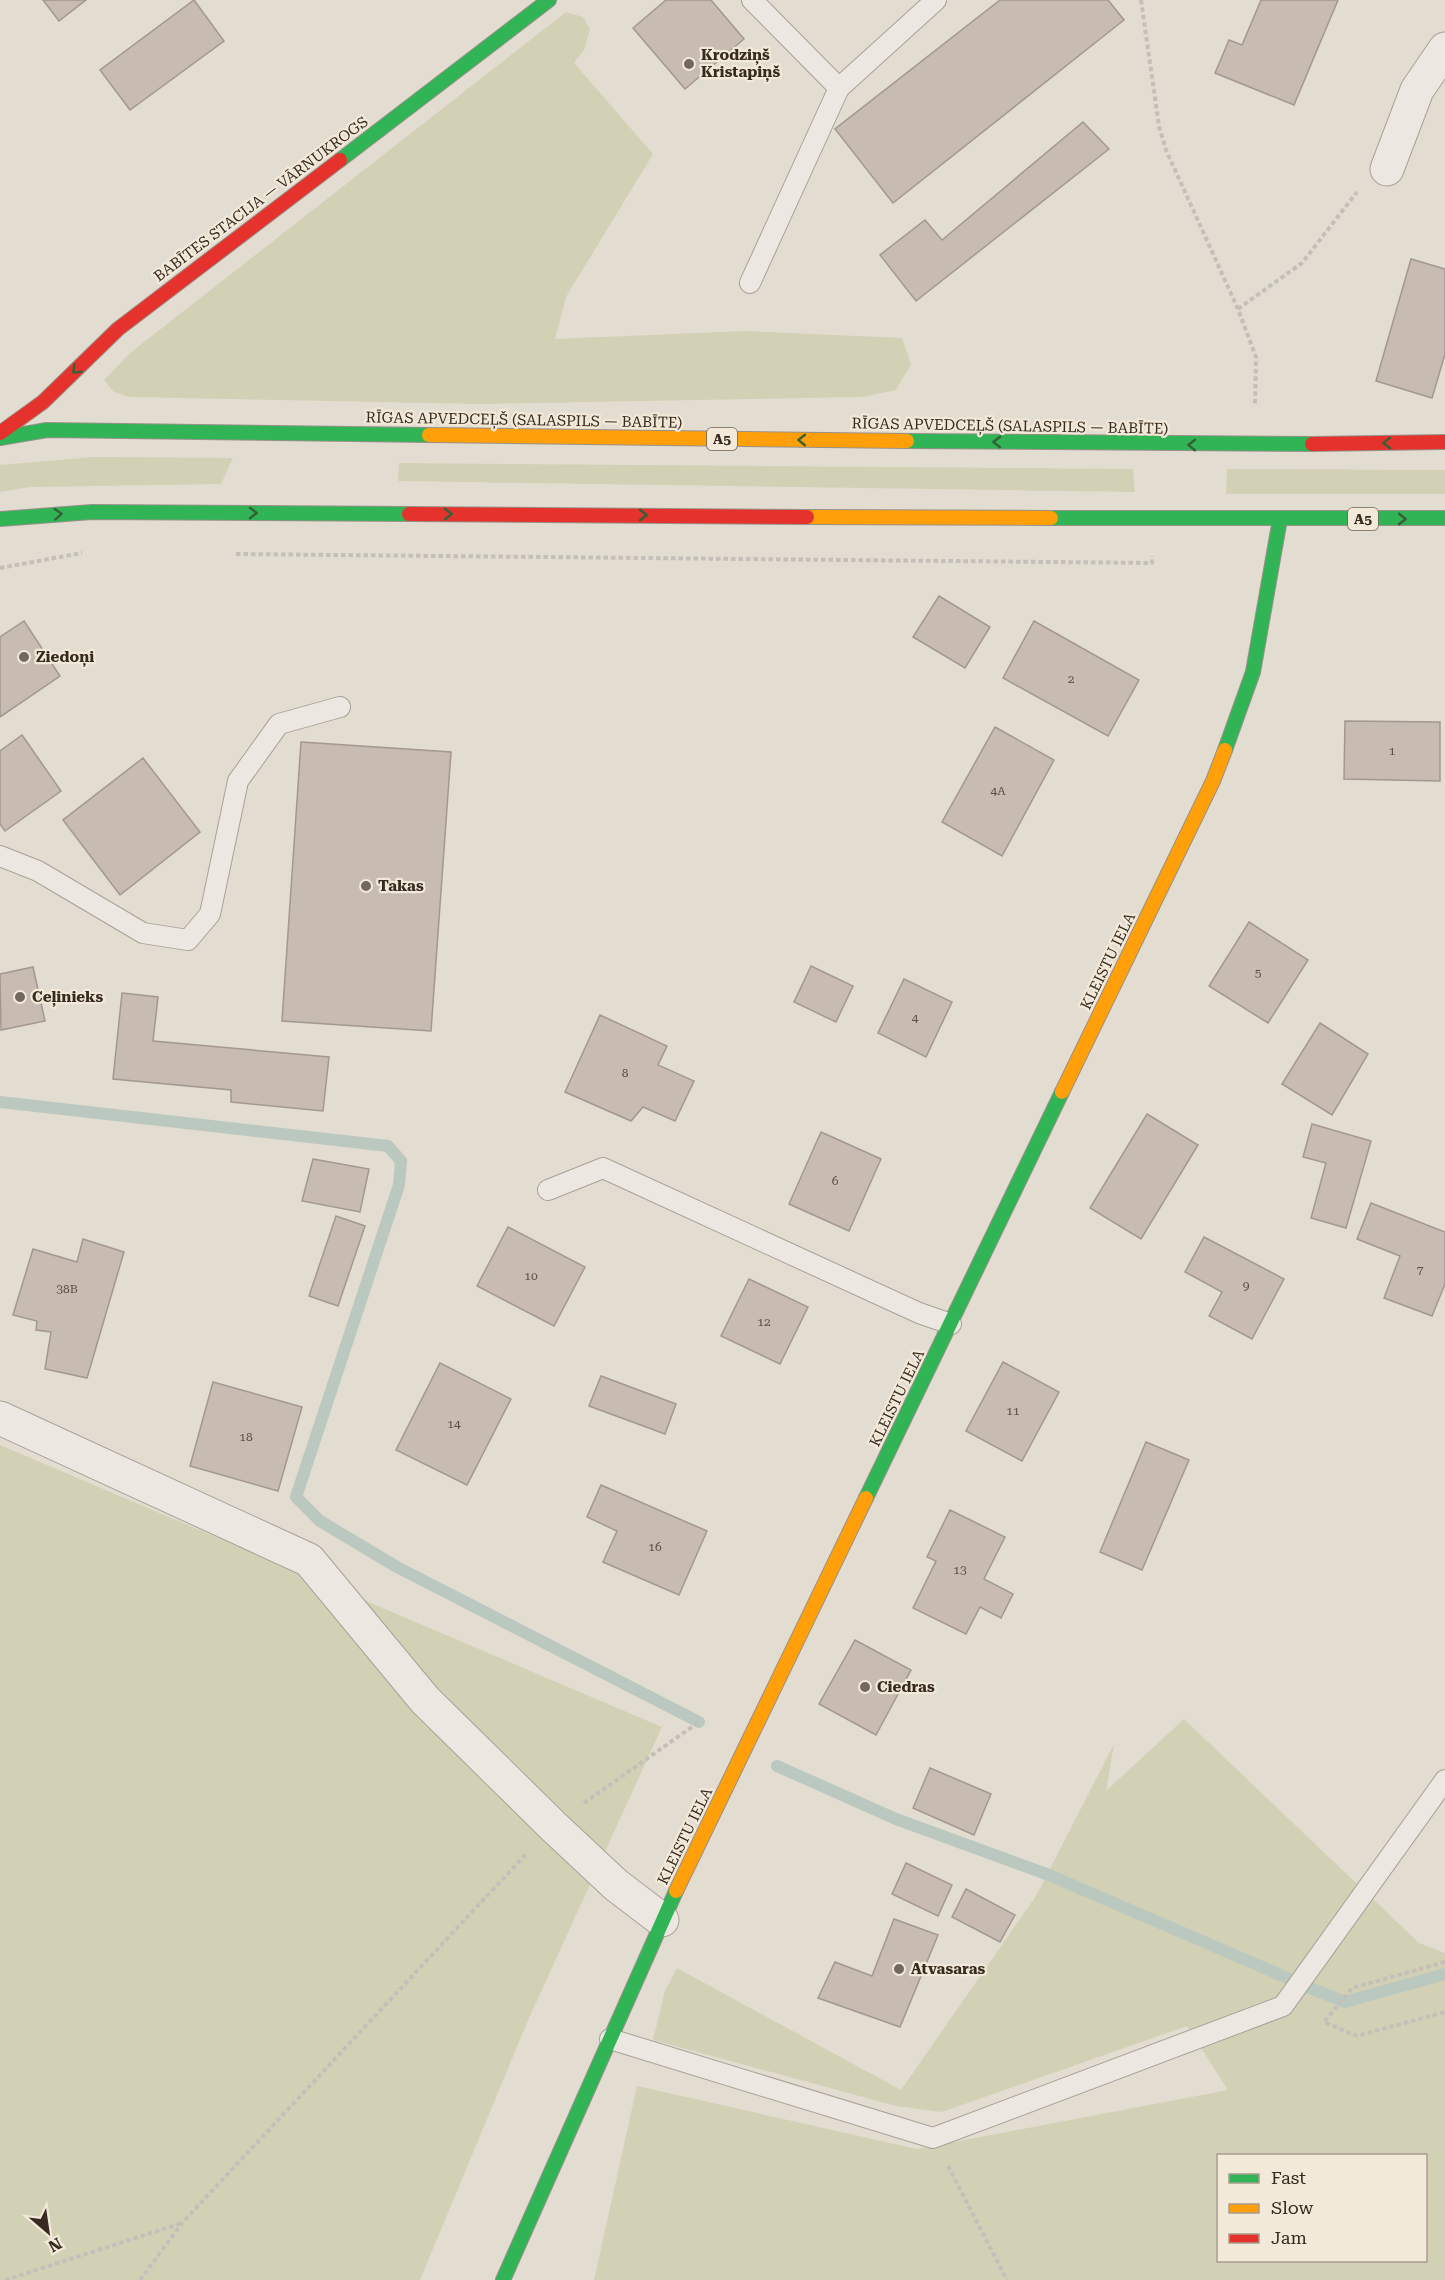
<svg xmlns="http://www.w3.org/2000/svg" width="1445" height="2280" font-family="'Roboto Serif',serif">
	<rect width="100%" height="100%" fill="#e3dcd1"/>
	<g fill="#d3d1b5" fill-rule="evenodd">
		<polygon points="566,12 583,17 590,29 584,50 574,63 653,154 566,297 555,339 746,331 902,338 911,364 896,390 862,397 480,404 129,397 114,392 104,380 130,353"/>
		<polygon points="93,457 233,458 221,484 30,487 0,492 0,465"/>
		<polygon points="399,463 1133,469 1135,492 398,481"/>
		<polygon points="1227,469 1445,470 1445,494 1226,494"/>
		<polygon points="0,1445 662,1727 529,2018 420,2280 0,2280"/>
		<path d="M1184,1719l235,224 26,10v327h-851l43,-194 280,63 311,-59 -41,-64 -245,86 -46,-6 -243,-66 12,-49 12,-23 224,122 135,-194 78,-152 -8,47zM1218,2156h208v104h-208z"/>
	</g>
	<g fill="none" stroke-linecap="round" stroke-linejoin="round">
		<g stroke="#bac8bf" stroke-width="12">
			<polyline points="0,1102 388,1146 401,1161 399,1185 296,1497 320,1521 397,1567 699,1722"/>
			<polyline points="777,1766 896,1819 1049,1875 1290,1979"/>
			<polyline points="1310,1988 1345,2002 1445,1974"/>
		</g>
	</g>
	<g fill="#c7bbb2" stroke="#a39890" stroke-width="1.5">
		<polygon points="43,0 86,0 59,21"/>
		<polygon points="194,0 224,41 130,110 100,70"/>
		<polygon points="666,0 711,0 744,39 685,89 633,28"/>
		<polygon points="1000,0 1108,0 1124,20 893,203 835,129"/>
		<polygon points="1261,0 1338,0 1294,105 1215,73 1229,40 1242,45"/>
		<polygon points="1083,122 1109,149 916,301 880,255 925,220 942,240"/>
		<polygon points="1411,259 1445,269 1445,354 1432,398 1376,381"/>
		<polygon points="939,596 990,627 965,668 913,637"/>
		<polygon points="24,621 60,676 0,717 0,637"/>
		<polygon points="1034,621 1139,680 1108,736 1003,678"/>
		<polygon points="1345,721 1440,722 1440,781 1344,779"/>
		<polygon points="995,727 1054,760 1002,856 942,822"/>
		<polygon points="22,735 61,791 5,831 0,824 0,751"/>
		<polygon points="301,742 451,752 431,1031 282,1021"/>
		<polygon points="143,758 200,832 120,895 63,820"/>
		<polygon points="1249,922 1308,960 1268,1023 1209,986"/>
		<polygon points="811,966 853,986 836,1022 794,1002"/>
		<polygon points="33,967 45,1021 1,1030 0,974"/>
		<polygon points="904,979 952,1002 926,1057 878,1033"/>
		<polygon points="122,993 158,997 153,1041 329,1057 323,1111 231,1102 231,1090 113,1079"/>
		<polygon points="600,1015 667,1046 658,1065 694,1081 675,1121 643,1107 631,1121 565,1092"/>
		<polygon points="1320,1023 1368,1054 1332,1115 1282,1084"/>
		<polygon points="1147,1114 1198,1145 1141,1239 1090,1208"/>
		<polygon points="1312,1124 1371,1141 1346,1228 1311,1218 1326,1163 1303,1157"/>
		<polygon points="821,1132 881,1159 849,1231 789,1204"/>
		<polygon points="313,1159 369,1169 360,1212 302,1201"/>
		<polygon points="1371,1203 1445,1232 1445,1284 1432,1316 1384,1298 1400,1256 1357,1239"/>
		<polygon points="336,1216 365,1226 338,1306 309,1296"/>
		<polygon points="508,1227 585,1267 554,1326 477,1286"/>
		<polygon points="1204,1237 1284,1279 1252,1339 1209,1316 1222,1292 1185,1272"/>
		<polygon points="83,1239 124,1252 87,1378 45,1369 51,1332 36,1330 37,1321 13,1315 33,1249 77,1262"/>
		<polygon points="749,1279 808,1307 780,1364 721,1336"/>
		<polygon points="1003,1362 1059,1392 1022,1461 966,1431"/>
		<polygon points="440,1363 511,1399 467,1485 396,1450"/>
		<polygon points="601,1376 676,1404 665,1434 589,1406"/>
		<polygon points="213,1382 302,1407 278,1491 190,1466"/>
		<polygon points="1146,1442 1189,1460 1142,1570 1100,1552"/>
		<polygon points="601,1485 707,1531 679,1595 603,1562 617,1531 587,1517"/>
		<polygon points="950,1510 1005,1537 984,1579 1013,1594 1001,1618 980,1607 966,1634 913,1608 936,1561 927,1557"/>
		<polygon points="855,1640 911,1670 876,1735 819,1704"/>
		<polygon points="930,1768 991,1794 974,1835 913,1808"/>
		<polygon points="906,1863 952,1885 938,1916 892,1894"/>
		<polygon points="966,1889 1015,1915 1000,1942 952,1917"/>
		<polygon points="894,1919 938,1935 900,2027 818,1998 835,1962 872,1976"/>
	</g>
	<g fill="none" stroke-linecap="round" stroke-linejoin="round">
		<g stroke="#a9a199" stroke-width="22">
			<g id="lane">
				<polyline points="752,0 839,88"/>
				<polyline points="750,283 839,88 936,0"/>
				<polyline points="0,856 38,871 143,933 188,940 210,914 238,781 279,724 340,707"/>
				<polyline points="548,1190 603,1168 919,1313 951,1324"/>
				<polyline points="610,2039 933,2138 1283,2006 1445,1780"/>
			</g>
		</g>
		<g stroke="#a9a199" stroke-width="35">
			<g id="street">
				<polyline points="1387,169 1417,90 1445,49"/>
				<polyline points="0,1418 309,1560 425,1700 553,1826 616,1885 662,1920"/>
			</g>
		</g>
		<g stroke="#989189" stroke-width="16">
			<g id="fast">
				<polyline points="340,160 549,0"/>
				<polyline points="0,438 47,430 429,435"/>
				<polyline points="907,441 1312,444"/>
				<polyline points="1051,518 1445,518"/>
				<polyline points="0,519 92,512 409,514"/>
				<polyline points="1225,750 1253,672 1280,519"/>
				<polyline points="866,1498 1062,1092"/>
				<polyline points="503,2280 676,1891"/>
			</g>
		</g>
		<g stroke="#989189" stroke-width="16">
			<g id="slow">
				<polyline points="429,435 907,441"/>
				<polyline points="807,517 1051,518"/>
				<polyline points="1062,1092 1213,781 1225,750"/>
				<polyline points="676,1891 866,1498"/>
			</g>
		</g>
		<g stroke="#989189" stroke-width="16">
			<g id="jam">
				<polyline points="0,433 43,402 118,329 340,160"/>
				<polyline points="1312,444 1445,442"/>
				<polyline points="409,514 807,517"/>
			</g>
		</g>
		<g stroke="#c4bfb8" stroke-width="4" stroke-dasharray="4.5 3" stroke-linecap="butt">
			<polyline points="1141,0 1159,126 1166,150 1238,309 1256,357 1255,406"/>
			<polyline points="1238,309 1302,263 1357,192"/>
			<polyline points="236,554 1152,563 1152,556"/>
			<polyline points="0,568 82,553"/>
			<polyline points="584,1803 699,1722"/>
			<polyline points="1445,1962 1352,1988 1324,2022 1357,2036 1445,2012"/>
			<polyline points="948,2166 1007,2280"/>
			<polyline points="5,2280 182,2223"/>
			<polyline points="140,2280 182,2223 527,1853"/>
		</g>
		<use href="#lane" stroke="#ece8e1" stroke-width="20"/>
		<use href="#street" stroke="#ece8e1" stroke-width="33"/>
		<use href="#fast" stroke="#30b455" stroke-width="14"/>
		<use href="#slow" stroke="#ff9f0a" stroke-width="14"/>
		<use href="#jam" stroke="#e5322d" stroke-width="14"/>
	</g>
	<defs><path id="oneway-chevron" d="M-2-3.5L2.5 0L-2 3.5" fill="none" stroke-width="1.6" stroke-linecap="round" stroke-linejoin="round" transform="scale(1.5)"/></defs>
	<g stroke="#346136">
		<use href="#oneway-chevron" transform="translate(76 370) rotate(135)"/>
		<use href="#oneway-chevron" transform="translate(802 440) rotate(-179)"/>
		<use href="#oneway-chevron" transform="translate(997 442) rotate(-179)"/>
		<use href="#oneway-chevron" transform="translate(1387 443) rotate(179)"/>
		<use href="#oneway-chevron" transform="translate(1192 445) rotate(-179)"/>
		<use href="#oneway-chevron" transform="translate(253 513)"/>
		<use href="#oneway-chevron" transform="translate(58 514) rotate(-5)"/>
		<use href="#oneway-chevron" transform="translate(448 514)"/>
		<use href="#oneway-chevron" transform="translate(643 515)"/>
		<use href="#oneway-chevron" transform="translate(1402 519)"/>
	</g>
	<g fill="#73685f" stroke="#f3e9d8" stroke-width="2">
		<circle cx="689" cy="64" r="6"/>
		<circle cx="24" cy="657" r="6"/>
		<circle cx="366" cy="886" r="6"/>
		<circle cx="20" cy="997" r="6"/>
		<circle cx="865" cy="1687" r="6"/>
		<circle cx="899" cy="1969" r="6"/>
	</g>
	<g text-anchor="middle" stroke-width="4.5" stroke-linejoin="round" paint-order="stroke">
		<g font-size="12" fill="#5b4e45">
			<text x="1071" y="683">2</text>
			<text x="1392" y="755">1</text>
			<text x="998" y="795">4A</text>
			<text x="1258" y="977">5</text>
			<text x="915" y="1022">4</text>
			<text x="625" y="1077">8</text>
			<text x="835" y="1185">6</text>
			<text x="1420" y="1274">7</text>
			<text x="531" y="1280">10</text>
			<text x="1246" y="1290">9</text>
			<text x="67" y="1293">38B</text>
			<text x="764" y="1326">12</text>
			<text x="1013" y="1415">11</text>
			<text x="454" y="1428">14</text>
			<text x="246" y="1441">18</text>
			<text x="655" y="1551">16</text>
			<text x="960" y="1574">13</text>
		</g>
		<g fill="#f3e9d8" stroke="#6f6358" stroke-width="1.5">
			<rect x="707" y="428" width="30" height="22" rx="4.5"/>
			<rect x="1348" y="508" width="30" height="22" rx="4.5"/>
		</g>
		<g font-size="14" font-weight="bold" fill="#372a21">
			<text x="722" y="444">A5</text>
			<text x="1363" y="524">A5</text>
		</g>
		<g font-size="15" font-weight="bold" fill="#372a21" stroke="#f3e9d8" text-anchor="start">
			<text x="701" y="60">Krodziņš<tspan x="701" dy="17">Kristapiņš</tspan></text>
			<text x="36" y="662">Ziedoņi</text>
			<text x="378" y="891">Takas</text>
			<text x="32" y="1002">Ceļinieks</text>
			<text x="877" y="1692">Ciedras</text>
			<text x="911" y="1974">Atvasaras</text>
		</g>
		<g font-size="15" fill="#372a21" stroke="#f3e9d8">
			<text transform="translate(261 199) rotate(-37)" y="5">BABĪTES STACIJA — VĀRNUKROGS</text>
			<text transform="translate(524 420) rotate(1)" y="5">RĪGAS APVEDCEĻŠ (SALASPILS — BABĪTE)</text>
			<text transform="translate(1010 426) rotate(1)" y="5">RĪGAS APVEDCEĻŠ (SALASPILS — BABĪTE)</text>
			<text transform="translate(1108 961) rotate(-64)" y="5">KLEISTU IELA</text>
			<text transform="translate(897 1398) rotate(-64)" y="5">KLEISTU IELA</text>
			<text transform="translate(685 1836) rotate(-64)" y="5">KLEISTU IELA</text>
		</g>
	</g>
	<rect x="1217" y="2154" width="210" height="108" fill="#f3e9d8" stroke="#a89d8f" stroke-width="1.5"/>
	<rect x="1229" y="2174" width="30" height="9" fill="#30b455" stroke="#a89d8f" stroke-width="1.5"/>
	<text x="1271" y="2184" font-size="18" fill="#372a21">Fast</text>
	<rect x="1229" y="2204" width="30" height="9" fill="#ff9f0a" stroke="#a89d8f" stroke-width="1.5"/>
	<text x="1271" y="2214" font-size="18" fill="#372a21">Slow</text>
	<rect x="1229" y="2234" width="30" height="9" fill="#e5322d" stroke="#a89d8f" stroke-width="1.5"/>
	<text x="1271" y="2244" font-size="18" fill="#372a21">Jam</text>
	<g transform="translate(48 2232) rotate(151)" stroke="#f3e9d8" stroke-width="4.5" paint-order="stroke">
	<path d="M0-4.5L10 22L0 15L-10 22Z" fill="#372a21"/>
	<text y="-9" font-size="16" font-weight="bold" text-anchor="middle" fill="#372a21">N</text>
	</g>
</svg>
